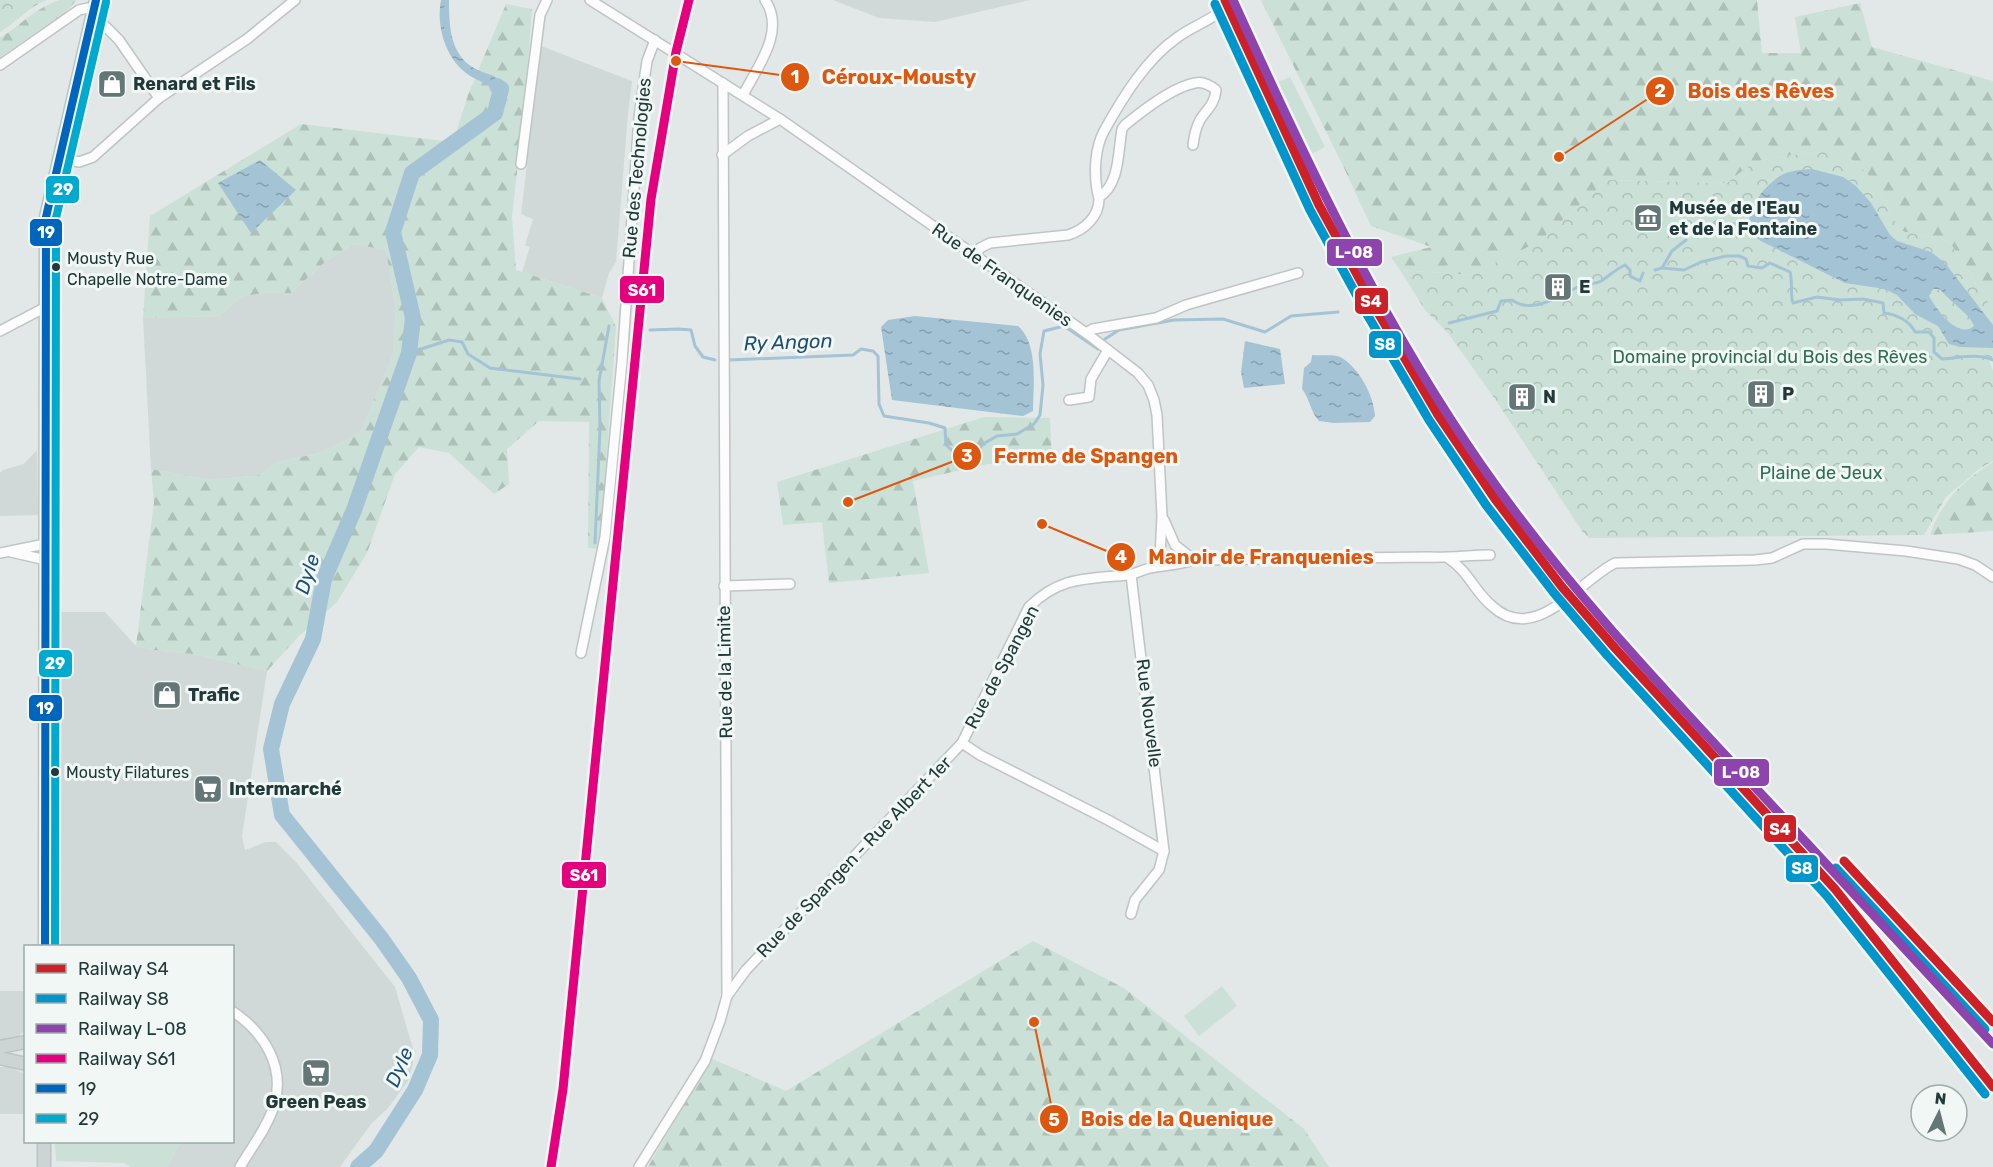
<svg xmlns="http://www.w3.org/2000/svg" width="1993" height="1167" font-family="Rubik,sans-serif">
	<defs>
		<pattern id="forest-firs" width="22" height="20" patternUnits="userSpaceOnUse" patternTransform="scale(1.5)"><rect width="22" height="20" fill="#cbe0d7"/><path d="M5 1l3.5 6h-7zM16 11l3.5 6h-7z" fill="#aec1b9"/></pattern>
		<pattern id="park-crowns" width="20" height="18" patternUnits="userSpaceOnUse" patternTransform="scale(1.5)"><rect width="20" height="18" fill="#cbe0d7"/><path d="M2 6a3 3 0 1 1 6 0M12 15a3 3 0 1 1 6 0" fill="none" stroke="#aec1b9"/></pattern>
		<pattern id="water-ripples" width="26" height="14" patternUnits="userSpaceOnUse" patternTransform="scale(1.5)"><rect width="26" height="14" fill="#a4c3d5"/><path d="M2 4q2-2 4 0t4 0M15 11q2-2 4 0t4 0" fill="none" stroke="#859fae"/></pattern>
	</defs>
	<rect width="100%" height="100%" fill="#e2e8e7"/>
	<g fill="#d0d9d7">
		<polygon points="833,0 1030,0 935,22 879,18"/>
		<polygon points="541,46 632,81 628,114 616,262 609,273 602,298 522,272 530,247 525,245 533,219 521,214"/>
		<polygon points="353,244 386,250 396,310 393,355 360,433 319,453 278,462 260,475 210,480 151,469 143,318 219,316 243,296 265,293 291,293 324,263"/>
		<polygon points="37,450 38,515 0,516 0,473 3,470 24,464"/>
		<polygon points="55,612 105,612 136,646 153,650 193,654 267,671 242,836 245,850 266,842 276,842 296,862 395,987 413,1049 413,1064 408,1081 388,1108 371,1124 340,1167 167,1167 181,1142 232,1142 232,946 55,946"/>
		<polygon points="0,991 25,991 25,1031 13,1040 0,1041"/>
		<polygon points="0,1067 9,1067 25,1074 25,1114 0,1114"/>
	</g>
	<g fill="url(#forest-firs)">
		<path d="M59,0h18l-14,14 -63,43v-19c21,-13 34,-29 59,-38z"/>
		<polygon points="1261,0 1757,0 1762,53 1801,53 1795,17 1860,3 1872,47 1993,81 1993,310 1949,241 1901,231 1868,175 1823,152 1791,155 1754,162 1727,183 1607,180 1539,242 1469,275 1400,270 1391,257 1431,247 1371,226 1345,170"/>
		<polygon points="506,4 532,9 525,102 512,217 516,270 602,298 616,327 600,549 588,548 589,422 539,421 507,449 509,484 494,494 449,453 419,447 395,474 367,553 337,602 299,636 267,671 193,654 153,650 136,646 154,502 151,469 210,480 260,475 278,462 319,453 360,433 393,355 396,310 386,250 353,244 324,263 291,293 265,293 243,296 219,316 143,318 150,216 301,124 453,142 468,95"/>
		<polygon points="984,417 1050,418 1052,461 987,464 913,481 929,573 829,583 822,522 783,525 777,482"/>
		<path d="M1993,462v69l-63,4c12,-35 32,-53 63,-73z"/>
		<polygon points="1033,941 1124,988 1304,1129 1329,1167 648,1167 674,1122 706,1056 786,1091"/>
	</g>
	<g fill="url(#park-crowns)">
		<path d="M0,0h47c-19,7 -30,22 -47,32z"/>
		<polygon points="1823,152 1851,159 1868,175 1901,231 1949,241 1993,310 1993,359 1989,359 1993,371 1993,461 1979,469 1946,497 1924,535 1589,538 1582,531 1495,399 1448,333 1425,310 1400,270 1469,275 1539,242 1607,180 1727,183 1754,162 1791,155"/>
	</g>
	<g fill="#cbe0d7">
		<polygon points="1290,77 1325,147 1292,164 1258,91"/>
		<polygon points="1222,986 1237,1006 1199,1036 1184,1016"/>
		<polygon points="55,1142 181,1142 167,1167 131,1167 124,1163 56,1161"/>
	</g>
	<g fill="url(#water-ripples)" fill-rule="evenodd">
		<path d="M441,0h8c0,26 1,54 25,68 6,4 12,5 18,7 6,3 10,9 15,13l-1,16 -12,2 3,-13c-9,-11 -21,-12 -31,-20 -21,-16 -30,-48 -25,-73z"/>
		<polygon points="260,160 296,190 251,233 218,183"/>
		<path d="M1812,169l31,8 13,9 15,17 19,32 7,6 34,11 14,11 48,62v23l-33,-1 -11,-3 -11,-18 -23,-12 -18,-19 -12,-6 -40,-6 -86,-43c-4,-5 -9,-10 -10,-16 0,-19 16,-38 31,-48 9,-6 22,-6 32,-7zM1933,289h7c9,12 31,26 34,37 -16,14 -38,-17 -45,-30z"/>
		<path d="M915,316l103,10c21,18 15,60 15,85l-10,5 -131,-16 -11,-73 7,-7z"/>
		<polygon points="1245,341 1280,349 1285,384 1244,388 1241,372"/>
		<path d="M1312,355c9,1 21,-1 28,2 19,10 34,39 35,59l-5,6 -36,1 -15,-2c-9,-10 -9,-22 -17,-32l2,-21 7,-6z"/>
	</g>
	<g fill="none" stroke-linecap="round" stroke-linejoin="round">
		<g stroke="#a4c3d5" stroke-width="3">
			<polyline points="1708,224 1749,224"/>
			<path d="M1662,268l22,2 17,-8 25,-6h13l7,3 2,7 14,2 8,-5 20,9c3,11 0,23 3,31l24,-6 23,3 23,-1 20,4 1,10c12,1 26,8 31,19h14l5,6v14l8,7c17,-1 34,-6 51,1"/>
			<polyline points="1655,270 1662,268 1672,251 1686,240"/>
			<path d="M1449,323l48,-12 4,-10 11,-1c21,15 46,-4 66,-13 7,-4 15,-2 23,-6 8,-5 15,-12 24,-16l5,5v6l10,5 3,-8"/>
			<polyline points="650,330 678,329 691,330 695,346 703,357 715,360"/>
			<polyline points="1105,339 1119,330 1174,320 1223,319 1265,332 1291,316 1338,312"/>
			<polyline points="409,353 449,340 462,342 468,354 490,368 580,379"/>
			<polyline points="729,360 853,355 861,349 873,351 878,356 879,404 884,416 929,423 945,428 946,445 956,454 975,455 983,444 997,436 1017,434 1034,424 1040,415 1043,385 1040,354 1044,331 1064,326 1098,349"/>
			<polyline points="595,543 600,429 599,381 609,326"/>
		</g>
		<polyline stroke="#a4c3d5" stroke-width="16" points="358,1167 376,1151 415,1090 430,1055 431,1020 409,978 381,938 282,815 271,749 282,704 313,639 324,579 354,510 409,353 413,318 393,232 412,173 495,113 501,89 497,86"/>
		<g stroke="#bfc4c4" stroke-width="12">
			<g id="minor">
				<polyline points="590,0 780,119 1086,333 1138,373 1148,385 1154,400 1157,415 1162,516 1160,557 1166,565"/>
				<polyline points="0,65 79,10 88,8 94,10 103,24 119,40 159,98"/>
				<path d="M743,95c15,-29 43,-64 22,-95"/>
				<polyline points="722,155 748,136 780,119"/>
				<polyline points="59,158 79,162 93,157 159,98 247,39 295,0"/>
				<polyline points="521,164 540,15 547,0"/>
				<path d="M1099,197c21,-12 19,-47 23,-68l3,-4c17,-14 48,-38 70,-42 7,-2 15,2 21,7 -1,14 -10,20 -16,30 -4,7 -6,17 -7,25"/>
				<path d="M975,256l5,-8 10,-5 78,-8c16,-5 31,-18 31,-36 0,-3 -2,-7 -2,-9 -3,-19 -2,-42 7,-59 19,-34 42,-72 74,-94 19,-14 38,-17 53,-37"/>
				<polyline points="0,331 46,307"/>
				<polyline points="1086,333 1093,329 1156,318 1186,305 1298,273"/>
				<polyline points="1069,400 1089,397 1091,379 1108,350"/>
				<polyline points="1164,520 1175,545 1194,560"/>
				<polyline points="11,552 46,560"/>
				<polyline points="0,553 45,544"/>
				<path d="M1448,558c20,13 27,34 44,48 43,40 87,-25 123,-43l140,-3 17,-2 31,-14h23l80,7 52,8 17,6 18,12"/>
				<polyline points="724,586 790,584"/>
				<polyline points="581,653 605,537 622,362 639,117 647,61 655,40"/>
				<polyline points="962,743 980,755 1108,820 1164,851"/>
				<polyline points="1131,914 1135,900 1159,870 1164,851 1131,575"/>
				<path d="M727,996l19,-26 216,-227 67,-136c31,-31 58,-28 99,-32 7,-1 14,-5 22,-7 15,-3 29,-3 44,-8l235,-3c20,1 40,-2 61,-2"/>
				<path d="M232,1011c32,21 54,56 42,95 -7,22 -23,42 -34,61"/>
				<polyline points="639,1167 705,1061 720,1021 727,996 723,83"/>
			</g>
		</g>
		<g stroke="#bcc4c3" stroke-width="15">
			<g id="major">
				<polyline points="45,946 46,217 96,0"/>
				<polyline points="0,1047 26,1042"/>
				<polyline points="0,1058 26,1064"/>
				<polyline points="44,1142 44,1167"/>
			</g>
		</g>
		<use href="#minor" stroke="#fbfcfb" stroke-width="9"/>
		<use href="#major" stroke="#cdd4d4" stroke-width="12"/>
		<g stroke="#f0f7f5" stroke-width="12">
			<polyline id="bus-1" points="45,946 46,217 96,0"/>
		</g>
		<g stroke="#f0f7f5" stroke-width="12">
			<polyline id="bus-2" points="55,946 56,218 106,2"/>
		</g>
		<use href="#bus-1" stroke="#0065bd" stroke-width="8"/>
		<use href="#bus-2" stroke="#00a9ce" stroke-width="8"/>
		<g stroke="#f0f7f5" stroke-width="14">
			<g id="rail-1">
				<polyline points="1225,0 1319,205 1377,311 1438,415 1495,499 1562,587 1615,648 1835,889 1993,1087"/>
				<polyline points="1844,861 1993,1022"/>
			</g>
		</g>
		<g stroke="#f0f7f5" stroke-width="14">
			<g id="rail-2">
				<polyline points="1215,4 1310,210 1368,316 1429,420 1486,505 1554,593 1607,655 1827,896 1985,1094"/>
				<polyline points="1836,868 1985,1029"/>
			</g>
		</g>
		<g stroke="#f0f7f5" stroke-width="14">
			<path id="rail-3" d="M1233,0c73,161 148,321 249,466 80,115 176,217 271,319 80,86 160,173 240,259"/>
		</g>
		<g stroke="#f0f7f5" stroke-width="14">
			<polyline id="rail-4" points="551,1167 563,1089 651,199 676,52 689,0"/>
		</g>
		<use href="#rail-1" stroke="#cb2127" stroke-width="9"/>
		<use href="#rail-2" stroke="#0096cb" stroke-width="9"/>
		<use href="#rail-3" stroke="#8e44ad" stroke-width="9"/>
		<use href="#rail-4" stroke="#e5007d" stroke-width="9"/>
	</g>
	<defs>
		<g id="shop-square" transform="scale(1.5)"><rect x="-9" y="-9" width="18" height="18" rx="4" fill="#657676" stroke="#f0f7f5"/><path d="M-5-2.5h2.3a2.7 3.5 0 0 1 5.4 0H5L5.5 6h-11ZM-1.5-2.5h3a1.5 2.3 0 0 0-3 0Z" fill="#fff"/></g>
		<g id="museum-square" transform="scale(1.5)"><rect x="-9" y="-9" width="18" height="18" rx="4" fill="#657676" stroke="#f0f7f5"/><path d="M0-6L6-3V-2H-6V-3ZM-5-1h2V3h-2ZM-1-1h2V3h-2ZM3-1h2V3H3ZM-6 4H6V6H-6Z" fill="#fff"/></g>
		<g id="building-square" transform="scale(1.5)"><rect x="-9" y="-9" width="18" height="18" rx="4" fill="#657676" stroke="#f0f7f5"/><path d="M-4-6H4V6H1V3H-1V6H-4ZM-2.5-4.3h1.7v1.8h-1.7ZM.8-4.3h1.7v1.8H.8ZM-2.5-1h1.7V.8h-1.7ZM.8-1h1.7V.8H.8Z" fill="#fff"/></g>
		<g id="supermarket-square" transform="scale(1.5)"><rect x="-9" y="-9" width="18" height="18" rx="4" fill="#657676" stroke="#f0f7f5"/><path d="M-6-5.5h2.5l.6 2H6L4.5 2H-2.5L-4.4-4H-6ZM-1.5 3.2a1.3 1.3 0 1 0 .1 0ZM3 3.2a1.3 1.3 0 1 0 .1 0Z" fill="#fff"/></g>
	</defs>
	<g fill-rule="evenodd">
		<use href="#shop-square" x="112" y="84"/>
		<use href="#museum-square" x="1648" y="218"/>
		<use href="#building-square" x="1558" y="287"/>
		<use href="#building-square" x="1761" y="394"/>
		<use href="#building-square" x="1522" y="397"/>
		<use href="#shop-square" x="167" y="695"/>
		<use href="#supermarket-square" x="208" y="789"/>
		<use href="#supermarket-square" x="316" y="1073"/>
	</g>
	<g fill="#213939" stroke="#f0f7f5" stroke-width="2">
		<circle cx="56" cy="267" r="5"/>
		<circle cx="55" cy="772" r="5"/>
	</g>
	<g text-anchor="middle" stroke-width="6" stroke-linejoin="round" paint-order="stroke">
		<g font-size="16" fill="#213939" stroke="#f0f7f5" text-anchor="start">
			<text x="67" y="264">Mousty Rue<tspan x="67" dy="21">Chapelle Notre-Dame</tspan></text>
			<text x="66" y="778">Mousty Filatures</text>
		</g>
		<g font-size="18" font-weight="bold" fill="#213939" stroke="#f0f7f5" text-anchor="start">
			<text x="133" y="90">Renard et Fils</text>
			<text x="1669" y="214">Musée de l'Eau<tspan x="1669" dy="21">et de la Fontaine</tspan></text>
			<text x="1579" y="293">E</text>
			<text x="1782" y="400">P</text>
			<text x="1543" y="403">N</text>
			<text x="188" y="701">Trafic</text>
			<text x="229" y="795">Intermarché</text>
			<text x="316" y="1108" text-anchor="middle">Green Peas</text>
		</g>
		<g font-size="18" fill="#213939" stroke="#f0f7f5">
			<text transform="translate(637 168) rotate(-85)" y="6">Rue des Technologies</text>
			<text transform="translate(1002 275) rotate(35)" y="6">Rue de Franquenies</text>
			<text transform="translate(1002 667) rotate(-62)" y="6">Rue de Spangen</text>
			<text transform="translate(725 672) rotate(-91)" y="6">Rue de la Limite</text>
			<text transform="translate(1149 713) rotate(83)" y="6">Rue Nouvelle</text>
			<text transform="translate(854 857) rotate(-46)" y="6">Rue de Spangen - Rue Albert 1er</text>
		</g>
		<g font-size="18" fill="#2e6e56" stroke="#f0f7f5">
			<text x="1770" y="363">Domaine provincial du Bois des Rêves</text>
			<text x="1821" y="479">Plaine de Jeux</text>
		</g>
		<g font-size="20" font-style="italic" fill="#1f5072" stroke="#f0f7f5">
			<text transform="translate(788 342) rotate(-2)" y="7">Ry Angon</text>
			<text transform="translate(307 574) rotate(-73)" y="7">Dyle</text>
			<text transform="translate(399 1067) rotate(-67)" y="7">Dyle</text>
		</g>
	</g>
	<path fill="none" stroke="#de570e" stroke-width="2" d="M676 61L795 77M1559 157L1660 91M848 502L967 456M1042 524L1121 557M1034 1022L1054 1119"/>
	<g fill="#de570e" stroke="#f0f7f5" stroke-width="2">
		<circle cx="676" cy="61" r="6"/>
		<circle cx="1559" cy="157" r="6"/>
		<circle cx="848" cy="502" r="6"/>
		<circle cx="1042" cy="524" r="6"/>
		<circle cx="1034" cy="1022" r="6"/>
		<circle cx="795" cy="77" r="15"/>
		<circle cx="1660" cy="91" r="15"/>
		<circle cx="967" cy="456" r="15"/>
		<circle cx="1121" cy="557" r="15"/>
		<circle cx="1054" cy="1119" r="15"/>
	</g>
	<g font-size="18" text-anchor="middle" font-weight="bold" fill="#fff">
		<text x="795" y="83">1</text>
		<text x="1660" y="97">2</text>
		<text x="967" y="462">3</text>
		<text x="1121" y="563">4</text>
		<text x="1054" y="1126">5</text>
	</g>
	<g font-size="20" text-anchor="middle" font-weight="bold" fill="#de570e" stroke="#f0f7f5" stroke-width="6" stroke-linejoin="round" paint-order="stroke">
		<text x="899" y="84">Céroux-Mousty</text>
		<text x="1761" y="98">Bois des Rêves</text>
		<text x="1086" y="463">Ferme de Spangen</text>
		<text x="1261" y="564">Manoir de Franquenies</text>
		<text x="1177" y="1126">Bois de la Quenique</text>
	</g>
	<g stroke="#f0f7f5" stroke-width="2">
		<rect x="45" y="175" width="35" height="29" rx="6" fill="#00a9ce"/>
		<rect x="29" y="218" width="34" height="29" rx="6" fill="#0065bd"/>
		<rect x="1326" y="238" width="57" height="29" rx="6" fill="#8e44ad"/>
		<rect x="619" y="275" width="46" height="29" rx="6" fill="#e5007d"/>
		<rect x="1354" y="287" width="35" height="28" rx="6" fill="#cb2127"/>
		<rect x="1368" y="330" width="34" height="29" rx="6" fill="#0096cb"/>
		<rect x="38" y="649" width="35" height="29" rx="6" fill="#00a9ce"/>
		<rect x="28" y="694" width="35" height="28" rx="6" fill="#0065bd"/>
		<rect x="1713" y="758" width="57" height="29" rx="6" fill="#8e44ad"/>
		<rect x="1763" y="814" width="34" height="29" rx="6" fill="#cb2127"/>
		<rect x="1785" y="854" width="34" height="29" rx="6" fill="#0096cb"/>
		<rect x="561" y="861" width="46" height="28" rx="6" fill="#e5007d"/>
	</g>
	<g font-size="16" text-anchor="middle" font-weight="bold" fill="#fff">
		<text x="63" y="195">29</text>
		<text x="46" y="238">19</text>
		<text x="1354" y="258">L-08</text>
		<text x="642" y="296">S61</text>
		<text x="1371" y="307">S4</text>
		<text x="1385" y="350">S8</text>
		<text x="55" y="669">29</text>
		<text x="45" y="714">19</text>
		<text x="1741" y="778">L-08</text>
		<text x="1780" y="835">S4</text>
		<text x="1802" y="874">S8</text>
		<text x="584" y="881">S61</text>
	</g>
	<rect x="24" y="945" width="210" height="198" fill="#f0f7f5" stroke="#9dabaa" stroke-width="1.5"/>
	<rect x="36" y="964" width="30" height="9" fill="#cb2127" stroke="#9dabaa" stroke-width="1.5"/>
	<text x="78" y="975" font-size="18" fill="#213939">Railway S4</text>
	<rect x="36" y="994" width="30" height="9" fill="#0096cb" stroke="#9dabaa" stroke-width="1.5"/>
	<text x="78" y="1005" font-size="18" fill="#213939">Railway S8</text>
	<rect x="36" y="1024" width="30" height="9" fill="#8e44ad" stroke="#9dabaa" stroke-width="1.5"/>
	<text x="78" y="1035" font-size="18" fill="#213939">Railway L-08</text>
	<rect x="36" y="1054" width="30" height="9" fill="#e5007d" stroke="#9dabaa" stroke-width="1.5"/>
	<text x="78" y="1065" font-size="18" fill="#213939">Railway S61</text>
	<rect x="36" y="1084" width="30" height="9" fill="#0065bd" stroke="#9dabaa" stroke-width="1.5"/>
	<text x="78" y="1095" font-size="18" fill="#213939">19</text>
	<rect x="36" y="1114" width="30" height="9" fill="#00a9ce" stroke="#9dabaa" stroke-width="1.5"/>
	<text x="78" y="1125" font-size="18" fill="#213939">29</text>
	<g transform="translate(1939 1113) rotate(6)"><circle r="28" fill="#f0f7f5" stroke="#9dabaa" stroke-width="1.5"/>
	<path d="M0-4.5L10 22L0 15L-10 22Z" fill="#657676"/>
	<text y="-9" font-size="16" font-weight="bold" text-anchor="middle" fill="#213939">N</text>
	</g>
</svg>
